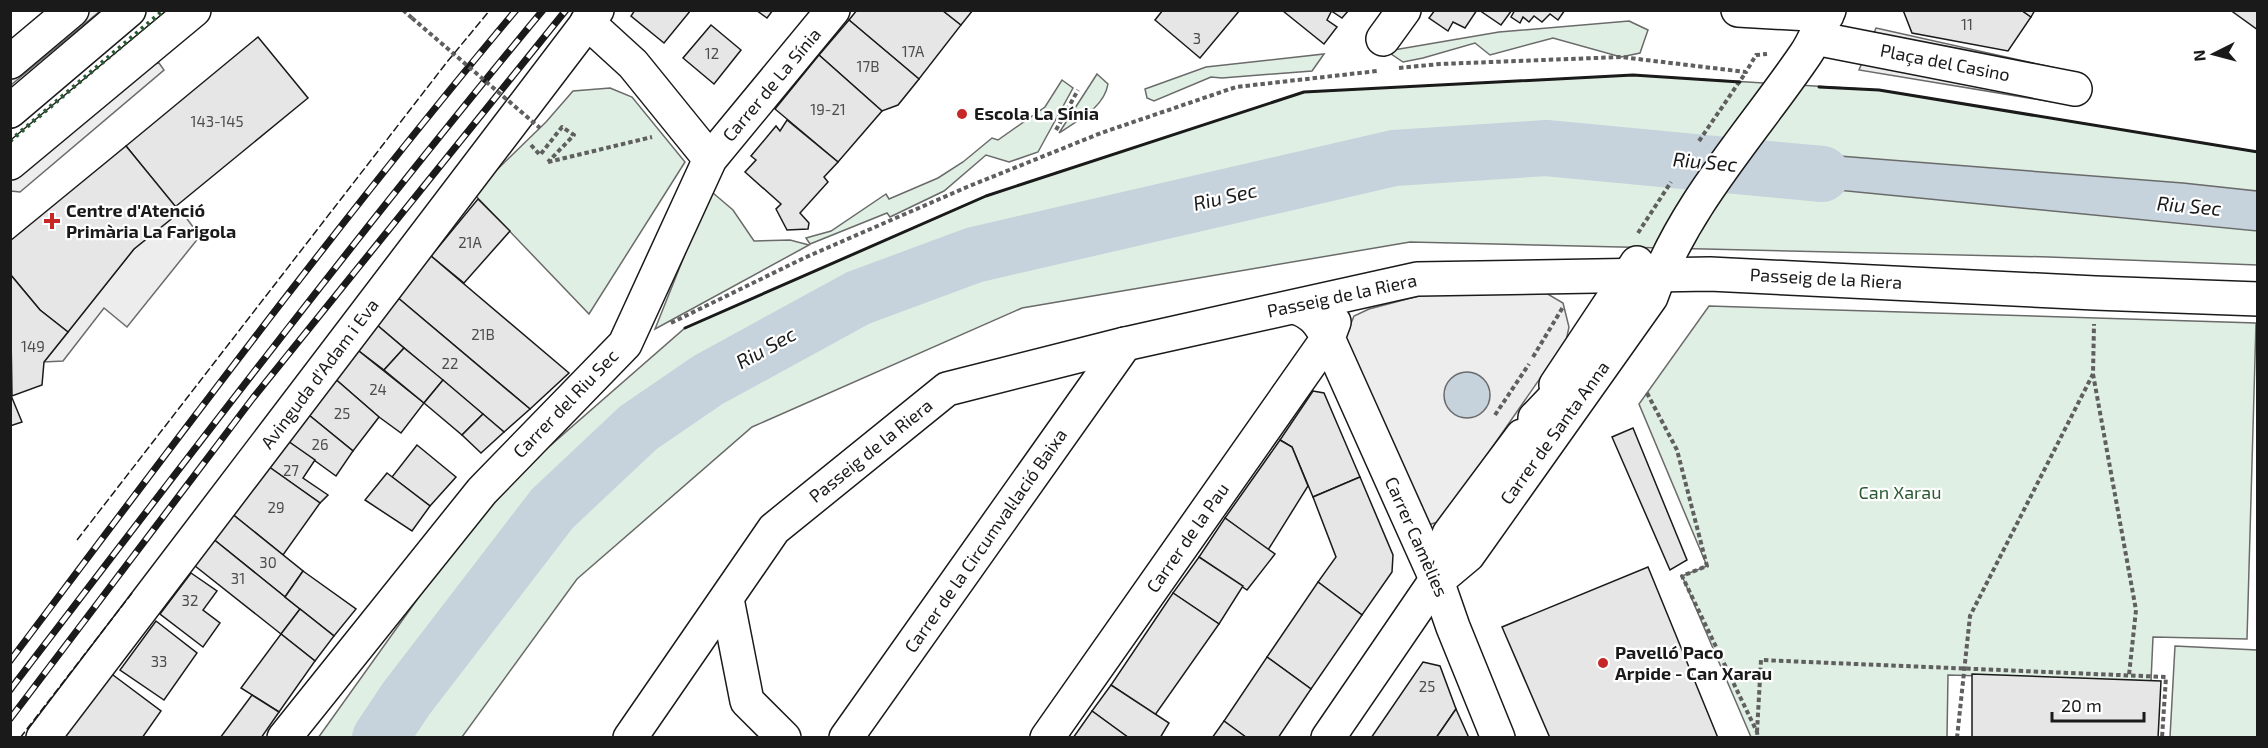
<svg xmlns="http://www.w3.org/2000/svg" width="2268" height="748" font-family="'Exo 2',sans-serif">
	<rect width="100%" height="100%" fill="#fff"/>
	<g fill="#e0efe3" stroke="#6a6a6a" stroke-width="1.5">
		<polygon points="1629,21 1648,30 1640,53 1621,57 1553,38 1490,55 1475,43 1423,58 1403,62 1391,54 1376,53 1499,32"/>
		<polygon points="1324,54 1312,71 1222,78 1211,77 1154,101 1147,98 1145,89 1206,67"/>
		<path d="M1097,74l11,10c-4,24 -30,36 -49,49z"/>
		<polygon points="1633,75 1879,90 2257,152 2257,265 2049,257 1410,242 1022,308 752,427 577,579 462,737 318,738 489,499 685,328 986,196 1304,92"/>
		<polygon points="1062,80 1073,88 1038,152 1009,162 986,155 944,191 890,217 887,213 810,244 806,238 831,231 886,194 889,199 938,178 963,162 992,138 998,140 1045,107"/>
		<polygon points="610,88 632,97 685,162 589,314 473,193 546,122 573,91"/>
		<polygon points="713,193 733,210 754,241 790,240 809,245 655,329 707,199"/>
		<polygon points="1709,306 2256,323 2247,639 2153,637 2151,681 1948,675 1947,737 1751,737 1682,576 1707,566 1639,404"/>
		<polygon points="2175,646 2257,650 2257,737 2170,737"/>
	</g>
	<g fill="#ededed" stroke="#6a6a6a" stroke-width="1.5">
		<polygon points="87,11 100,11 11,85 11,75"/>
		<polygon points="1876,28 2078,73 2053,102 1859,70"/>
		<polygon points="159,63 164,70 20,192 11,191 10,174 139,67"/>
		<polygon points="181,211 200,236 127,327 104,308 63,361 44,362 134,249"/>
		<polygon points="1430,293 1546,293 1563,303 1569,327 1566,341 1441,521 1428,525 1347,355 1346,336 1354,316 1369,309"/>
	</g>
	<g fill="#c6d2dc" stroke="#6a6a6a" stroke-width="1.5">
		<polygon points="1788,152 2183,183 2257,191 2257,231 1765,183 1747,168"/>
		<circle cx="1467" cy="395" r="23"/>
	</g>
	<g fill="none" stroke-linecap="round" stroke-linejoin="round">
		<polyline stroke="#c6d2dc" stroke-width="56" points="380,738 406,699 552,509 638,428 708,380 858,298 974,255 1394,158 1546,148 1822,174"/>
	</g>
	<g fill="#e6e6e6" stroke="#1a1a1a" stroke-width="1.5">
		<polygon points="635,10 691,10 664,43 631,16"/>
		<polygon points="756,10 773,10 767,18"/>
		<polygon points="857,10 942,10 961,25 919,79 849,20"/>
		<polygon points="942,10 973,10 961,25"/>
		<polygon points="1163,10 1240,10 1200,58 1155,20"/>
		<polygon points="1330,10 1331,12 1327,20 1337,27 1324,44 1283,11"/>
		<polygon points="1330,10 1349,10 1342,18"/>
		<polygon points="1435,10 1477,10 1465,28 1453,22 1448,31 1429,18"/>
		<polygon points="1479,10 1512,10 1501,25"/>
		<polygon points="1515,10 1565,10 1558,20 1550,14 1542,22 1534,16 1529,22 1523,17 1520,23 1511,17"/>
		<polygon points="1903,10 2021,10 2031,17 2008,51 1912,33"/>
		<polygon points="2021,10 2035,10 2031,17"/>
		<polygon points="2234,10 2258,10 2258,30 2233,12"/>
		<polygon points="849,20 919,79 898,105 882,111 819,55"/>
		<polygon points="711,25 741,50 714,84 683,58"/>
		<polygon points="258,37 308,98 175,207 126,146"/>
		<polygon points="819,55 882,111 838,162 775,109"/>
		<polygon points="787,120 838,162 824,177 828,182 800,213 809,223 808,229 787,230 776,209 781,204 745,172 756,160 751,156 776,126 780,131"/>
		<polygon points="126,146 180,212 134,249 68,332 40,310 10,274 10,241"/>
		<polygon points="478,199 510,231 464,283 431,256"/>
		<polygon points="431,256 569,373 530,409 397,297"/>
		<polygon points="10,274 40,310 68,332 44,362 42,385 12,396"/>
		<polygon points="397,297 530,409 504,432 377,325"/>
		<polygon points="377,325 404,348 384,370 355,348"/>
		<polygon points="355,348 424,403 401,433 379,417 333,377"/>
		<polygon points="404,348 443,380 424,403 384,370"/>
		<polygon points="333,377 379,417 353,451 304,411"/>
		<polygon points="443,380 483,414 462,435 424,403"/>
		<polygon points="1313,391 1324,393 1360,477 1313,497 1292,447 1280,440"/>
		<polygon points="10,393 22,422 10,426"/>
		<polygon points="304,411 353,451 336,476 285,439"/>
		<polygon points="483,414 504,432 481,453 462,435"/>
		<polygon points="1633,428 1687,560 1670,570 1612,437"/>
		<polygon points="285,439 315,460 303,478 328,495 320,503 265,464"/>
		<polygon points="1280,440 1292,447 1308,486 1268,550 1225,518"/>
		<polygon points="417,445 456,477 430,506 392,477"/>
		<polygon points="265,464 320,503 283,555 231,513"/>
		<polygon points="387,473 430,506 412,531 365,500"/>
		<polygon points="1360,477 1393,555 1392,572 1362,615 1318,582 1336,557 1313,497"/>
		<polygon points="231,513 303,571 285,597 212,538"/>
		<polygon points="1225,518 1275,554 1247,590 1199,557"/>
		<polygon points="212,538 300,609 281,634 190,562"/>
		<polygon points="1199,557 1243,586 1219,624 1173,593"/>
		<polygon points="1648,567 1718,738 1550,738 1502,627"/>
		<polygon points="303,571 356,609 334,636 285,597"/>
		<polygon points="191,573 217,591 203,610 220,623 203,647 160,614"/>
		<polygon points="1318,582 1362,615 1311,689 1267,657"/>
		<polygon points="1173,593 1219,624 1155,715 1111,685"/>
		<polygon points="300,609 334,636 315,661 281,634"/>
		<polygon points="156,621 197,653 164,700 120,670"/>
		<polygon points="281,634 315,661 279,712 241,688"/>
		<polygon points="1267,657 1311,689 1278,738 1247,738 1224,721"/>
		<polygon points="1423,662 1440,666 1456,709 1436,738 1371,738"/>
		<polygon points="109,672 161,711 142,738 61,738"/>
		<polygon points="1972,674 2161,681 2158,738 1972,738"/>
		<polygon points="1111,685 1169,723 1160,738 1129,738 1092,711"/>
		<polygon points="252,695 279,712 261,738 220,738"/>
		<polygon points="1456,709 1469,738 1436,738"/>
		<polygon points="1092,711 1129,738 1073,738"/>
		<polygon points="1224,721 1247,738 1212,738"/>
	</g>
	<g fill="none" stroke-linecap="round" stroke-linejoin="round">
		<g stroke="#1a1a1a" stroke-width="36">
			<g id="minor">
				<polyline points="1738,10 1827,15"/>
				<polyline points="587,22 633,64 710,159"/>
				<polyline points="1815,38 2075,89"/>
				<polyline points="1383,39 1404,10"/>
				<polyline points="10,62 72,10"/>
				<polyline points="10,163 194,10"/>
				<polyline points="1334,322 1328,338 1437,581 1453,627 1498,738"/>
				<polyline points="1556,385 1637,263"/>
				<polyline points="1518,462 1534,440 1535,418 1579,372"/>
				<polyline points="1437,580 1449,534 1522,436"/>
				<path d="M1437,581l31,-26 183,-258c32,-91 100,-163 154,-242 10,-14 15,-31 24,-45"/>
				<polyline points="727,599 747,701 784,738"/>
				<polyline points="43,738 597,10"/>
				<polyline points="284,738 482,491 625,344 710,159 833,10"/>
				<polyline points="630,738 774,529 947,389 1125,344 1417,279 1710,274 2095,293 2258,299"/>
				<polyline points="846,738 1125,344"/>
				<path d="M1047,738l281,-400c-9,-16 -16,-26 -34,-31"/>
				<polyline points="1328,738 1449,561"/>
			</g>
		</g>
		<g stroke="#1a1a1a" stroke-width="36">
			<polyline id="major" points="10,111 129,10"/>
		</g>
		<g stroke="#5f5f5f" stroke-width="4" stroke-dasharray="4.5 3" stroke-linecap="butt">
			<polyline points="403,10 412,18"/>
			<polyline points="1399,68 1440,64 1621,57 1746,72 1756,55 1767,54"/>
			<polyline points="1056,130 1078,90"/>
			<polyline points="1699,141 1746,72"/>
			<polyline points="531,145 540,155 562,127 574,135 548,162"/>
			<polyline points="548,162 652,137"/>
			<polyline points="1638,233 1671,182"/>
			<polyline points="671,323 804,258 967,187 1101,133 1236,87 1377,71"/>
			<polyline points="1533,357 1563,307"/>
			<polyline points="2093,374 2136,610 2129,675"/>
			<polyline points="1647,393 1677,450 1707,566 1682,576 1757,732 1758,738"/>
			<polyline points="1495,415 1529,364"/>
			<polyline points="1757,732 1761,660 2166,677 2162,738"/>
			<polyline points="1957,738 1970,616 2093,374 2094,324"/>
		</g>
		<use href="#minor" stroke="#fff" stroke-width="33"/>
		<use href="#major" stroke="#fff" stroke-width="33"/>
		<g stroke="#1a1a1a" stroke-width="7">
			<g id="rail">
				<path d="M10,661c165,-219 329,-440 506,-651"/>
				<path d="M10,690c175,-229 349,-458 533,-680"/>
				<polyline points="10,719 253,398 566,10"/>
			</g>
		</g>
		<use href="#rail" stroke="#fff" stroke-width="4.5" stroke-dasharray="14" stroke-linecap="butt"/>
		<polyline stroke="#5f5f5f" stroke-width="4" stroke-dasharray="4.5 3" stroke-linecap="butt" points="412,18 540,128"/>
		<polyline stroke="#2b5a34" stroke-width="4.5" stroke-dasharray="3 4.5" stroke-linecap="butt" points="10,141 164,10"/>
		<g stroke="#1a1a1a" stroke-width="1.5" stroke-dasharray="8 3" stroke-linecap="butt">
			<polyline points="77,540 447,62 490,10"/>
			<polyline points="20,738 132,593"/>
		</g>
		<g stroke="#1a1a1a" stroke-width="3">
			<polyline points="1819,87 1879,90 2258,152"/>
			<polyline points="685,328 986,196 1304,92 1633,75 1740,82"/>
		</g>
	</g>
	<g fill="#c62828" stroke="#fff" stroke-width="2">
		<circle cx="962" cy="114" r="6"/>
		<path d="M49 212h6v6h6v6h-6v6h-6v-6h-6v-6h6z"/>
		<circle cx="1603" cy="663" r="6"/>
	</g>
	<g text-anchor="middle" stroke-width="4.5" stroke-linejoin="round" paint-order="stroke">
		<g font-size="15" fill="#4d4d4d">
			<text x="1967" y="30">11</text>
			<text x="1197" y="44">3</text>
			<text x="913" y="57">17A</text>
			<text x="712" y="59">12</text>
			<text x="868" y="72">17B</text>
			<text x="828" y="115">19-21</text>
			<text x="217" y="127">143-145</text>
			<text x="470" y="248">21A</text>
			<text x="483" y="340">21B</text>
			<text x="33" y="352">149</text>
			<text x="450" y="369">22</text>
			<text x="378" y="395">24</text>
			<text x="342" y="419">25</text>
			<text x="320" y="450">26</text>
			<text x="291" y="476">27</text>
			<text x="276" y="513">29</text>
			<text x="268" y="568">30</text>
			<text x="238" y="584">31</text>
			<text x="190" y="606">32</text>
			<text x="159" y="667">33</text>
			<text x="1427" y="692">25</text>
		</g>
		<g font-size="18" fill="#1a1a1a" stroke="#fff">
			<text transform="translate(1945 63) rotate(11)" y="6">Plaça del Casino</text>
			<text transform="translate(772 85) rotate(-50)" y="6">Carrer de La Sínia</text>
			<text transform="translate(1826 279) rotate(3)" y="6">Passeig de la Riera</text>
			<text transform="translate(1342 296) rotate(-12)" y="6">Passeig de la Riera</text>
			<text transform="translate(320 374) rotate(-53)" y="6">Avinguda d'Adam i Eva</text>
			<text transform="translate(566 404) rotate(-46)" y="6">Carrer del Riu Sec</text>
			<text transform="translate(1555 433) rotate(-54)" y="6">Carrer de Santa Anna</text>
			<text transform="translate(871 451) rotate(-39)" y="6">Passeig de la Riera</text>
			<text transform="translate(1416 537) rotate(66)" y="6">Carrer Camèlies</text>
			<text transform="translate(1188 538) rotate(-55)" y="6">Carrer de la Pau</text>
			<text transform="translate(986 541) rotate(-55)" y="6">Carrer de la Circumval·lació Baixa</text>
		</g>
		<g font-size="18" font-weight="bold" fill="#1a1a1a" stroke="#fff" text-anchor="start">
			<text x="974" y="120">Escola La Sínia</text>
			<text x="66" y="217">Centre d'Atenció<tspan x="66" dy="21">Primària La Farigola</tspan></text>
			<text x="1615" y="659">Pavelló Paco<tspan x="1615" dy="21">Arpide - Can Xarau</tspan></text>
		</g>
		<g font-size="18" fill="#2b5a34" stroke="#fff">
			<text x="1900" y="499">Can Xarau</text>
		</g>
		<g font-size="20" font-style="italic" fill="#1a1a1a" stroke="#fff">
			<text transform="translate(1705 162) rotate(5)" y="7">Riu Sec</text>
			<text transform="translate(1225 197) rotate(-13)" y="7">Riu Sec</text>
			<text transform="translate(2189 206) rotate(5)" y="7">Riu Sec</text>
			<text transform="translate(766 348) rotate(-29)" y="7">Riu Sec</text>
		</g>
	</g>
	<rect width="2268" height="748" fill="none" stroke="#1a1a1a" stroke-width="24"/>
	<g transform="translate(2214 54) rotate(264)" stroke="#ffffff" stroke-width="4.5" paint-order="stroke">
	<path d="M0-4.5L10 22L0 15L-10 22Z" fill="#1a1a1a"/>
	<text y="-9" font-size="16" font-weight="bold" text-anchor="middle" fill="#1a1a1a">N</text>
	</g>
	<path d="M2052 712v9h92v-9" fill="none" stroke="#1a1a1a" stroke-width="3"/>
	<text x="2061" y="712" font-size="18" fill="#1a1a1a" stroke="#ffffff" stroke-width="4.5" paint-order="stroke">20 m</text>
</svg>
